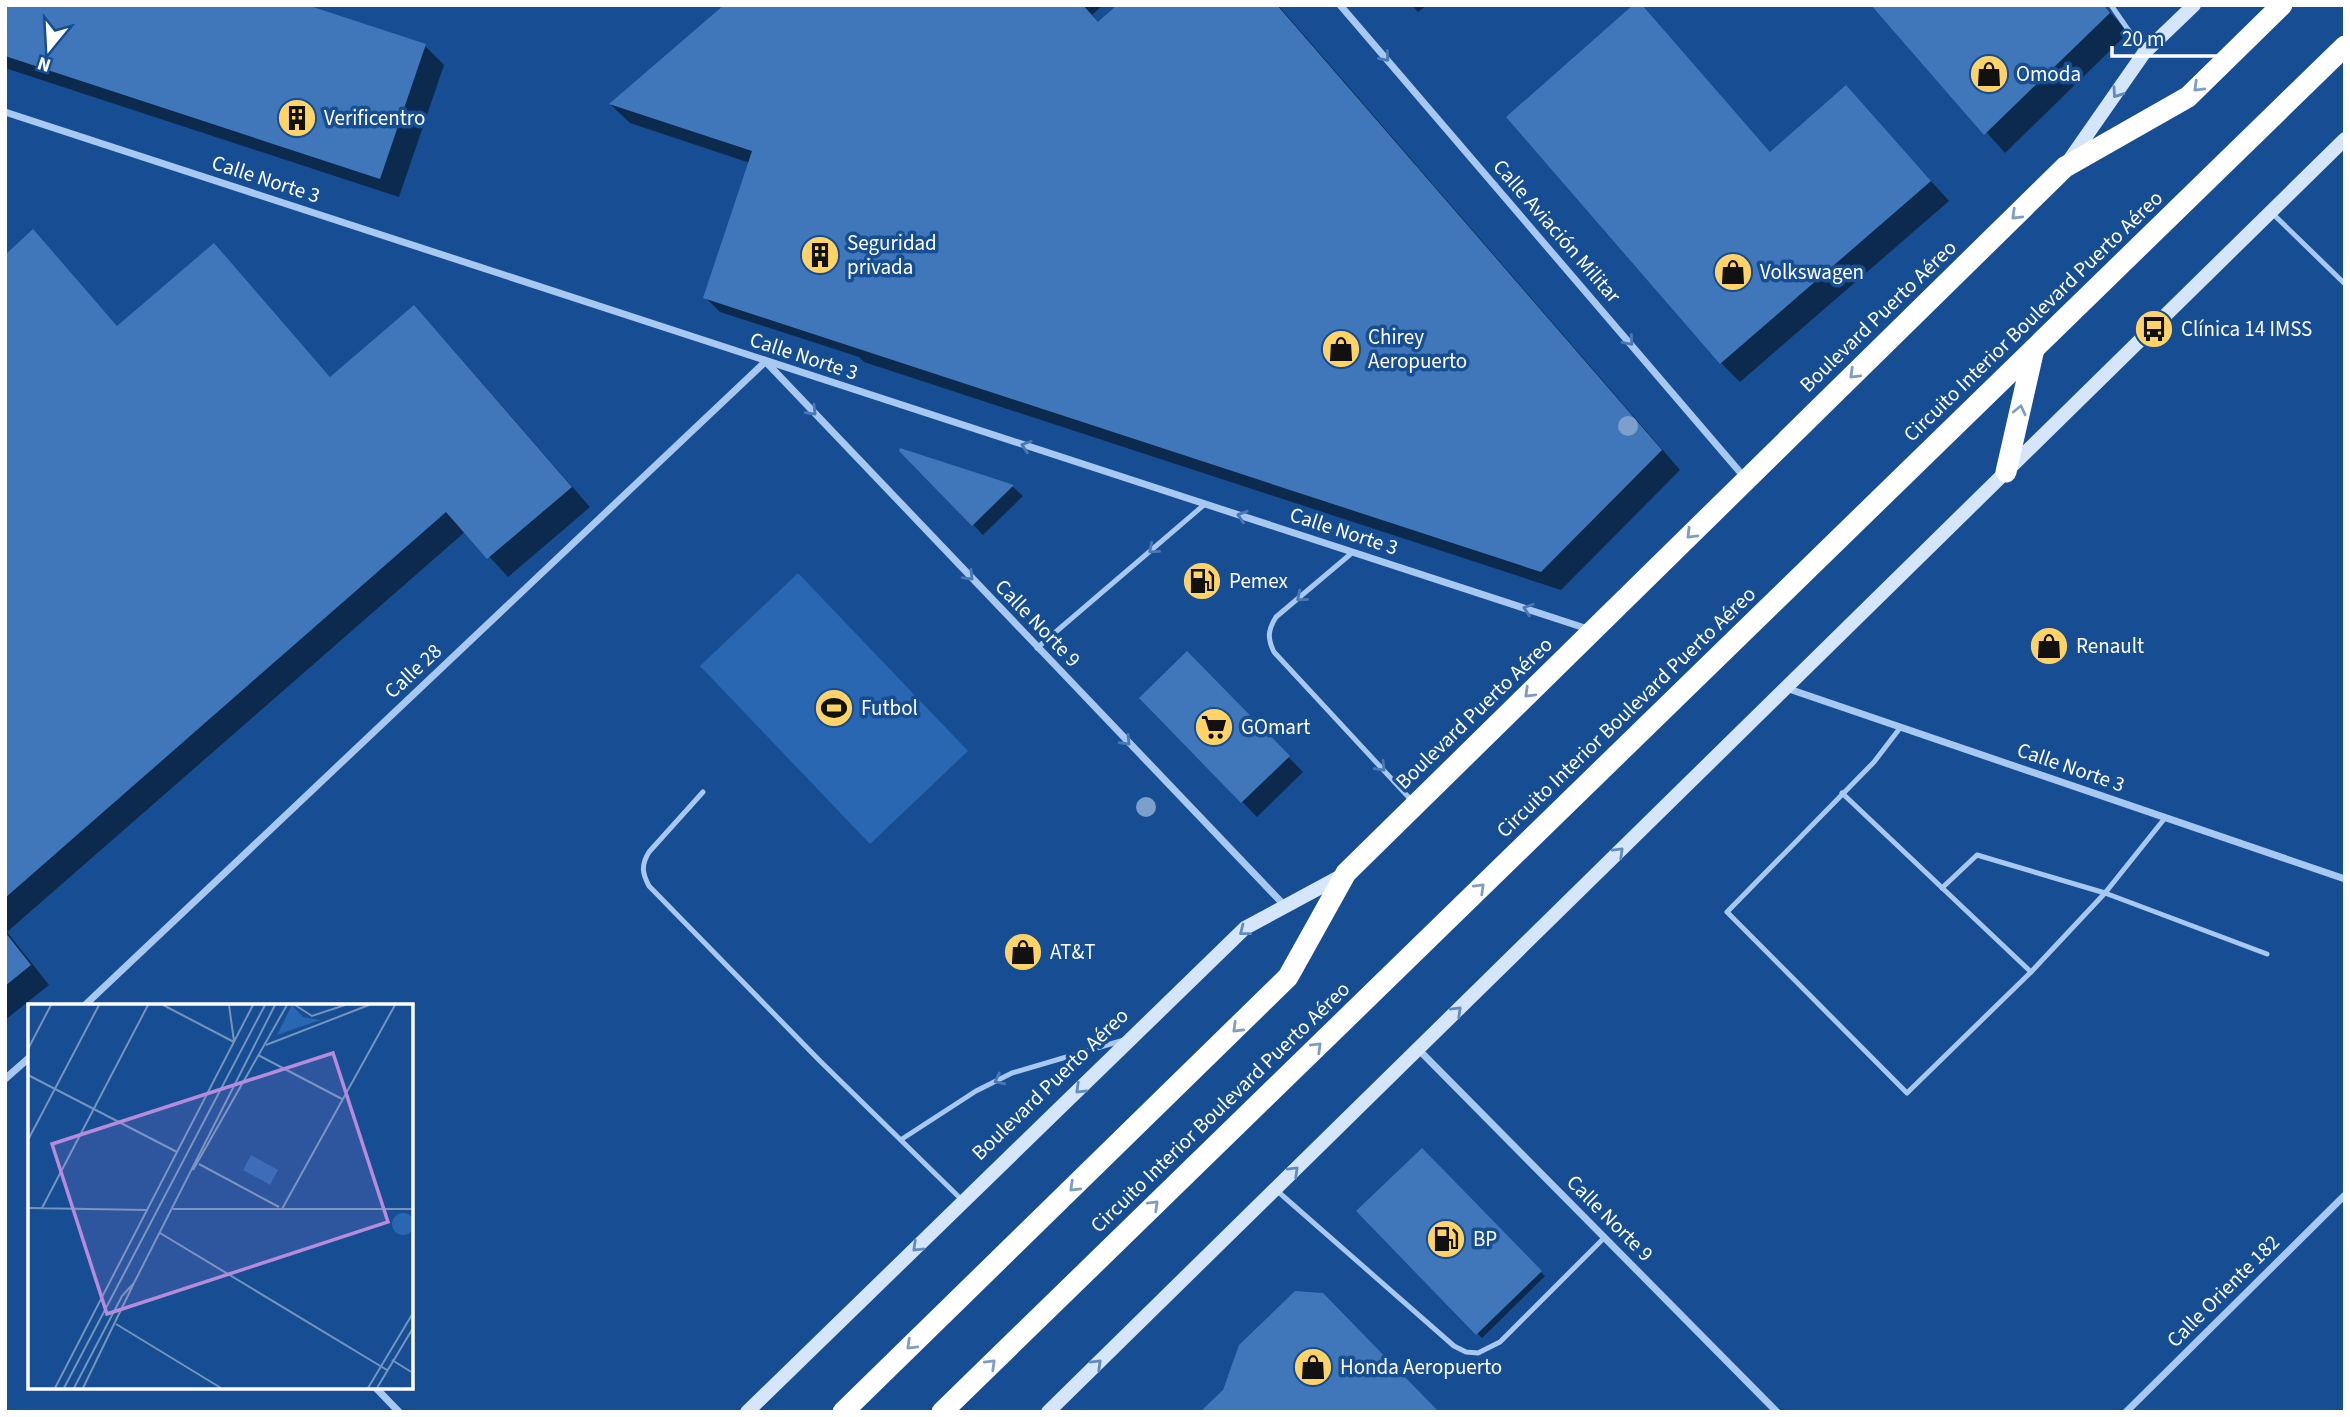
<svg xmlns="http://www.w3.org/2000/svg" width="2350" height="1417" font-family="'Source Sans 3',sans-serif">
	<rect width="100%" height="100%" fill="#174d93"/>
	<polygon fill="#2a67b2" points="798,573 968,751 870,844 700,666"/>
	<g fill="#0007">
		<polygon points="5,5 425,46 444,65 399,197 5,68"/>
		<polygon points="726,5 1103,5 1092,15 1099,23 1120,5 1278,5 1680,470 1561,590 864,362 859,357 720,312 705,297 750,163 630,123 611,105"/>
		<polygon points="1412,5 1427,5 1418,12"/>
		<polygon points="1640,5 1771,153 1846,87 1949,201 1740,382 1721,363"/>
		<polygon points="1874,5 2104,5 2128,33 2005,153"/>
		<polygon points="33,232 118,327 214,245 331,378 433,327 590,507 508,577 466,531 7,932 49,985 5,1020 5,257"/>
		<polygon points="902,450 1013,487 1023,496 983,535"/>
		<polygon points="1187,653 1303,772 1257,817 1141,698"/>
		<polygon points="1422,1151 1545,1276 1482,1338 1359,1212"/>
	</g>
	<g fill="#4077bb">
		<polygon points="5,5 307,5 426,44 380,179 5,56"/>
		<polygon points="724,5 1083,5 1098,22 1117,5 1277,5 1662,450 1541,572 703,298 752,151 609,104"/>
		<polygon points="1633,5 1642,5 1770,152 1846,85 1931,181 1720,364 1506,117"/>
		<polygon points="1871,5 2104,5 2110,13 1984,135"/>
		<polygon points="33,229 117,326 214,243 330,377 414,305 572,487 487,559 446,512 5,898 5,255"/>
		<polygon points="900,448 1014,485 972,526 899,451"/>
		<polygon points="1187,651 1290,756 1241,803 1139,698"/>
		<polygon points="5,932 31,965 5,986"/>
		<polygon points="1422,1148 1542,1271 1476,1335 1356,1211"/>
		<polygon points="1295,1291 1323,1293 1439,1412 1200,1412 1223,1390 1239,1345"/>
	</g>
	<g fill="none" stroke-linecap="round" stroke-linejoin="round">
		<g stroke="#a7c8f0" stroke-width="5">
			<polyline points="2111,5 2143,51"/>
			<polyline points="2272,213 2345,284"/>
			<path d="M1353,552l-77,65c-8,13 -9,21 -2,35l139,150"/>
			<polyline points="1037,648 1205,504"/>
			<polyline points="1900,728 1874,762 1727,912 1907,1093 2031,972 2105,893 2165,818"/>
			<path d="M703,792l-54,60c-8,13 -7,21 0,34l171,175 141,138"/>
			<polyline points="1842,793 2031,972"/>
			<polyline points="1942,888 1977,855 2105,893 2267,954"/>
			<polyline points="902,1139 976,1091 1012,1073 1124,1040"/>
			<polyline points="1275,1189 1454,1346 1466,1352 1478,1353 1500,1342 1604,1238"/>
		</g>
		<g stroke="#a7c8f0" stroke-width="7">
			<polyline points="1340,5 1745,478"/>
			<polyline points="5,112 1588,629"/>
			<polyline points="766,362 1286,907"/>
			<polyline points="1786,688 2345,879"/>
			<polyline points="84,1006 765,362"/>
			<polyline points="1418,1049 1777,1412"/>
			<polyline points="5,1079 30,1057"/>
			<polyline points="375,1387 399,1412"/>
			<polyline points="2126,1412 2345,1195"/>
		</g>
		<g stroke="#d5e6fb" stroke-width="14">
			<polyline points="2068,162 2144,53 2194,5"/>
			<polyline points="747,1412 1245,928 1345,874"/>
			<polyline points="1048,1412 2345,139"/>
		</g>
		<g stroke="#fff" stroke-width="21">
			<polyline points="2006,472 2034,349"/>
			<polyline points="843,1412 1288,977 1346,873 2065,167 2188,97 2282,5"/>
			<polyline points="942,1412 2345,46"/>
		</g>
	</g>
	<g fill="#7c9fcc">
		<circle cx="1628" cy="426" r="10"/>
		<circle cx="1146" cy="807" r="10"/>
	</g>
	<defs><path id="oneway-chevron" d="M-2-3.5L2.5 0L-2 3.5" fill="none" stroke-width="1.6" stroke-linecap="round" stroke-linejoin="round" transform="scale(1.75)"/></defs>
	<g stroke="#4978b4">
		<use href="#oneway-chevron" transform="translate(1385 57) rotate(49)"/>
		<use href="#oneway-chevron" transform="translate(1629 341) rotate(49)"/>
		<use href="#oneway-chevron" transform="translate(812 411) rotate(46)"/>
		<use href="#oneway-chevron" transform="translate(1026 446) rotate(-162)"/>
		<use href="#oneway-chevron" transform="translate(1242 516) rotate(-162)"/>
		<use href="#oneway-chevron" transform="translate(1153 549) rotate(140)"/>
		<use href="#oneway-chevron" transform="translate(969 576) rotate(46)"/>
		<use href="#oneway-chevron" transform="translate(1301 597) rotate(140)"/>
		<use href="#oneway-chevron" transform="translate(1528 609) rotate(-162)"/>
		<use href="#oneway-chevron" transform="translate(1126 741) rotate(46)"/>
		<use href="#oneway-chevron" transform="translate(1381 767) rotate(47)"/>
		<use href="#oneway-chevron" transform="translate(999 1080) rotate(153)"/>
	</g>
	<g stroke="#7f9dc4">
		<use href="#oneway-chevron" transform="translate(2198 87) rotate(136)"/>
		<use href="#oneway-chevron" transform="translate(2016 215) rotate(136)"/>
		<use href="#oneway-chevron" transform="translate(1854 374) rotate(136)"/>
		<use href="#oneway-chevron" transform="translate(2020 410) rotate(-77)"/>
		<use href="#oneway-chevron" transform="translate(1691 534) rotate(135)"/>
		<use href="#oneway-chevron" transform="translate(1529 693) rotate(136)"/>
		<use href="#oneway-chevron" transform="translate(1480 888) rotate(-44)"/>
		<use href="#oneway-chevron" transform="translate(1237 1028) rotate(136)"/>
		<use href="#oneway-chevron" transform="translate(1317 1047) rotate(-44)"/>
		<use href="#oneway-chevron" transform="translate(1074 1187) rotate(136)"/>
		<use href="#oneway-chevron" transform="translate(1154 1205) rotate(-44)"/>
		<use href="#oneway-chevron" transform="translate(911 1345) rotate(136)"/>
		<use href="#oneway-chevron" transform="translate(991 1364) rotate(-44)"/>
	</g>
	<g stroke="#638abd">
		<use href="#oneway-chevron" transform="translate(2117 93) rotate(125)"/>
		<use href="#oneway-chevron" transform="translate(1619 852) rotate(-44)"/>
		<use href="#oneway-chevron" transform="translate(1244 931) rotate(142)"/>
		<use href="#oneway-chevron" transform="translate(1457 1011) rotate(-44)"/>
		<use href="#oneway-chevron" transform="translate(1080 1089) rotate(136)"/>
		<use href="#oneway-chevron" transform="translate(1294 1171) rotate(-44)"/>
		<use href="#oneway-chevron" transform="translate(917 1247) rotate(136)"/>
		<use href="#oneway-chevron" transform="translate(1097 1364) rotate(-44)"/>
	</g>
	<defs>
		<g id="shop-disc" transform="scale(2.0125)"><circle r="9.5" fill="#ffd366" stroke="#174d93"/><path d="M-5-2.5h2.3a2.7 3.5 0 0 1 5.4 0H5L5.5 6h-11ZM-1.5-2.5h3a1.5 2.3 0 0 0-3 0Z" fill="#111"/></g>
		<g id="building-disc" transform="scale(2.0125)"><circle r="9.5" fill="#ffd366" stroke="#174d93"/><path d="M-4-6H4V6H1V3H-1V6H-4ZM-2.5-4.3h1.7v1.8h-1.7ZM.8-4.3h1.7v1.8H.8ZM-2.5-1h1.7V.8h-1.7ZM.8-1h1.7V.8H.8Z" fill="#111"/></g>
		<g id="bus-disc" transform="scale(2.0125)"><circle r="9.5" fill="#ffd366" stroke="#174d93"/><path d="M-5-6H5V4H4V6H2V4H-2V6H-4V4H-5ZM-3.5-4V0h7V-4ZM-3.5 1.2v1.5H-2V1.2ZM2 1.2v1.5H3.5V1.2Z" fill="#111"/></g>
		<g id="fuel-disc" transform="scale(2.0125)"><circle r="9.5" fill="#ffd366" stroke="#174d93"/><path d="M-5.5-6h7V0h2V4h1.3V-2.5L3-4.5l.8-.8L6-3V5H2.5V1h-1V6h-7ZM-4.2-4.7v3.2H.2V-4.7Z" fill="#111"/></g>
		<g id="stadium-disc" transform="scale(2.0125)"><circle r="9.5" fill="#ffd366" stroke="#174d93"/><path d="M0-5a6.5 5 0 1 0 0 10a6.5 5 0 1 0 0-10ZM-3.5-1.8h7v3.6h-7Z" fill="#111"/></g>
		<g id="supermarket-disc" transform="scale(2.0125)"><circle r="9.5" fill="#ffd366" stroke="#174d93"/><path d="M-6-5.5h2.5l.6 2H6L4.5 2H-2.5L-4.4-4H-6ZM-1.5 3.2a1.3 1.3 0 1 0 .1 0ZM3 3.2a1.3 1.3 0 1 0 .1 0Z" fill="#111"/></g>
	</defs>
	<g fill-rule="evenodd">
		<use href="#shop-disc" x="1989" y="74"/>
		<use href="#building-disc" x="297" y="118"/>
		<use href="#building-disc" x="820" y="255"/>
		<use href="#shop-disc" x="1733" y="272"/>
		<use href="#bus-disc" x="2154" y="329"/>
		<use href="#shop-disc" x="1341" y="349"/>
		<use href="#fuel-disc" x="1202" y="581"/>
		<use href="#shop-disc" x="2049" y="646"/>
		<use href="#stadium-disc" x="834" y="708"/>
		<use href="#supermarket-disc" x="1214" y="727"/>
		<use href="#shop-disc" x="1023" y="952"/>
		<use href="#fuel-disc" x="1446" y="1239"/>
		<use href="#shop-disc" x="1313" y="1367"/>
	</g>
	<g text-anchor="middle" stroke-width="7" stroke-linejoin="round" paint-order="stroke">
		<g font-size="21" fill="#fff" stroke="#174d93" text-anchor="start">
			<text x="2016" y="81">Omoda</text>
			<text x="324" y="125">Verificentro</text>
			<text x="847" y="250">Seguridad<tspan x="847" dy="24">privada</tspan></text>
			<text x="1760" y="279">Volkswagen</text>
			<text x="2181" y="336">Clínica 14 IMSS</text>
			<text x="1368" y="344">Chirey<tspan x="1368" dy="24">Aeropuerto</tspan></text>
			<text x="1229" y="588">Pemex</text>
			<text x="2076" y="653">Renault</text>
			<text x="861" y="715">Futbol</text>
			<text x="1241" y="734">GOmart</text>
			<text x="1050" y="959">AT&amp;T</text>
			<text x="1473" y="1246">BP</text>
			<text x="1340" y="1374">Honda Aeropuerto</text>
		</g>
		<g font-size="21" fill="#fff" stroke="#174d93">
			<text transform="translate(266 179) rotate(18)" y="7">Calle Norte 3</text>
			<text transform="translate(1557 231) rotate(49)" y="7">Calle Aviación Militar</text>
			<text transform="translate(1878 316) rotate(-44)" y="7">Boulevard Puerto Aéreo</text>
			<text transform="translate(2033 316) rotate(-44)" y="7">Circuito Interior Boulevard Puerto Aéreo</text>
			<text transform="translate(804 356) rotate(18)" y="7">Calle Norte 3</text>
			<text transform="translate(1344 531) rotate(18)" y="7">Calle Norte 3</text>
			<text transform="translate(1038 623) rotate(46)" y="7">Calle Norte 9</text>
			<text transform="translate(413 671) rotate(-43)" y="7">Calle 28</text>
			<text transform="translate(1626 712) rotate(-44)" y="7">Circuito Interior Boulevard Puerto Aéreo</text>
			<text transform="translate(1474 713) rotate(-44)" y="7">Boulevard Puerto Aéreo</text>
			<text transform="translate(2071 767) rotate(19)" y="7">Calle Norte 3</text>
			<text transform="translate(1050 1084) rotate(-44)" y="7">Boulevard Puerto Aéreo</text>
			<text transform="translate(1220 1107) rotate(-44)" y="7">Circuito Interior Boulevard Puerto Aéreo</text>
			<text transform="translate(1610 1218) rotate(45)" y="7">Calle Norte 9</text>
			<text transform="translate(2223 1291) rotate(-45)" y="7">Calle Oriente 182</text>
		</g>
	</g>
	<g transform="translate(28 1004)">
		<rect width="385" height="385" fill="#174d93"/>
		<path d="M264,1l11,12 17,3 -43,15zM223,151l27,15 -8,15 -27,-15zM364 220a11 11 0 1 1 22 0a11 11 0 1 1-22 0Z" fill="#2a67b2"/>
		<path fill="none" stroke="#7494be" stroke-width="2" d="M135,1l71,37M201,1l5,36M267,1l17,11 33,-11M238,41l103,-40M0,45l23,-44M230,51l84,44M0,71l149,77M0,136l71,-135M171,160l80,43M165,166l94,-165M0,204l120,2M14,204l106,-203M145,205h240M254,205l113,-204M132,229l227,137M88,320l105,64M364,356l21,13M27,384l198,-383M36,384l201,-383M46,384l48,-92 12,-13 141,-278M55,384l51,-105M340,384l45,-75M349,384l36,-60"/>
		<path fill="#b68bdc" fill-opacity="0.15" stroke="#b68bdc" stroke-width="3.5" d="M305,49l55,169 -281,92 -55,-170z"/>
		<rect width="385" height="385" fill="none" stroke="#fff" stroke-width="3.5"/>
	</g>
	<rect width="2350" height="1417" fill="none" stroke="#ffffff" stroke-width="14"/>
	<g transform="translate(49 49) rotate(198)" stroke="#174d93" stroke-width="5" paint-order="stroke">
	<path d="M0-5L12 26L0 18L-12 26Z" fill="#ffffff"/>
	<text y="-10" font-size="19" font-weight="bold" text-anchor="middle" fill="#ffffff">N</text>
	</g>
	<path d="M2112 46v10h122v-10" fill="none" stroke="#ffffff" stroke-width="3.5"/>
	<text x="2122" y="46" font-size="21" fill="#ffffff" stroke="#174d93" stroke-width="5" paint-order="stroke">20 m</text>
</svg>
